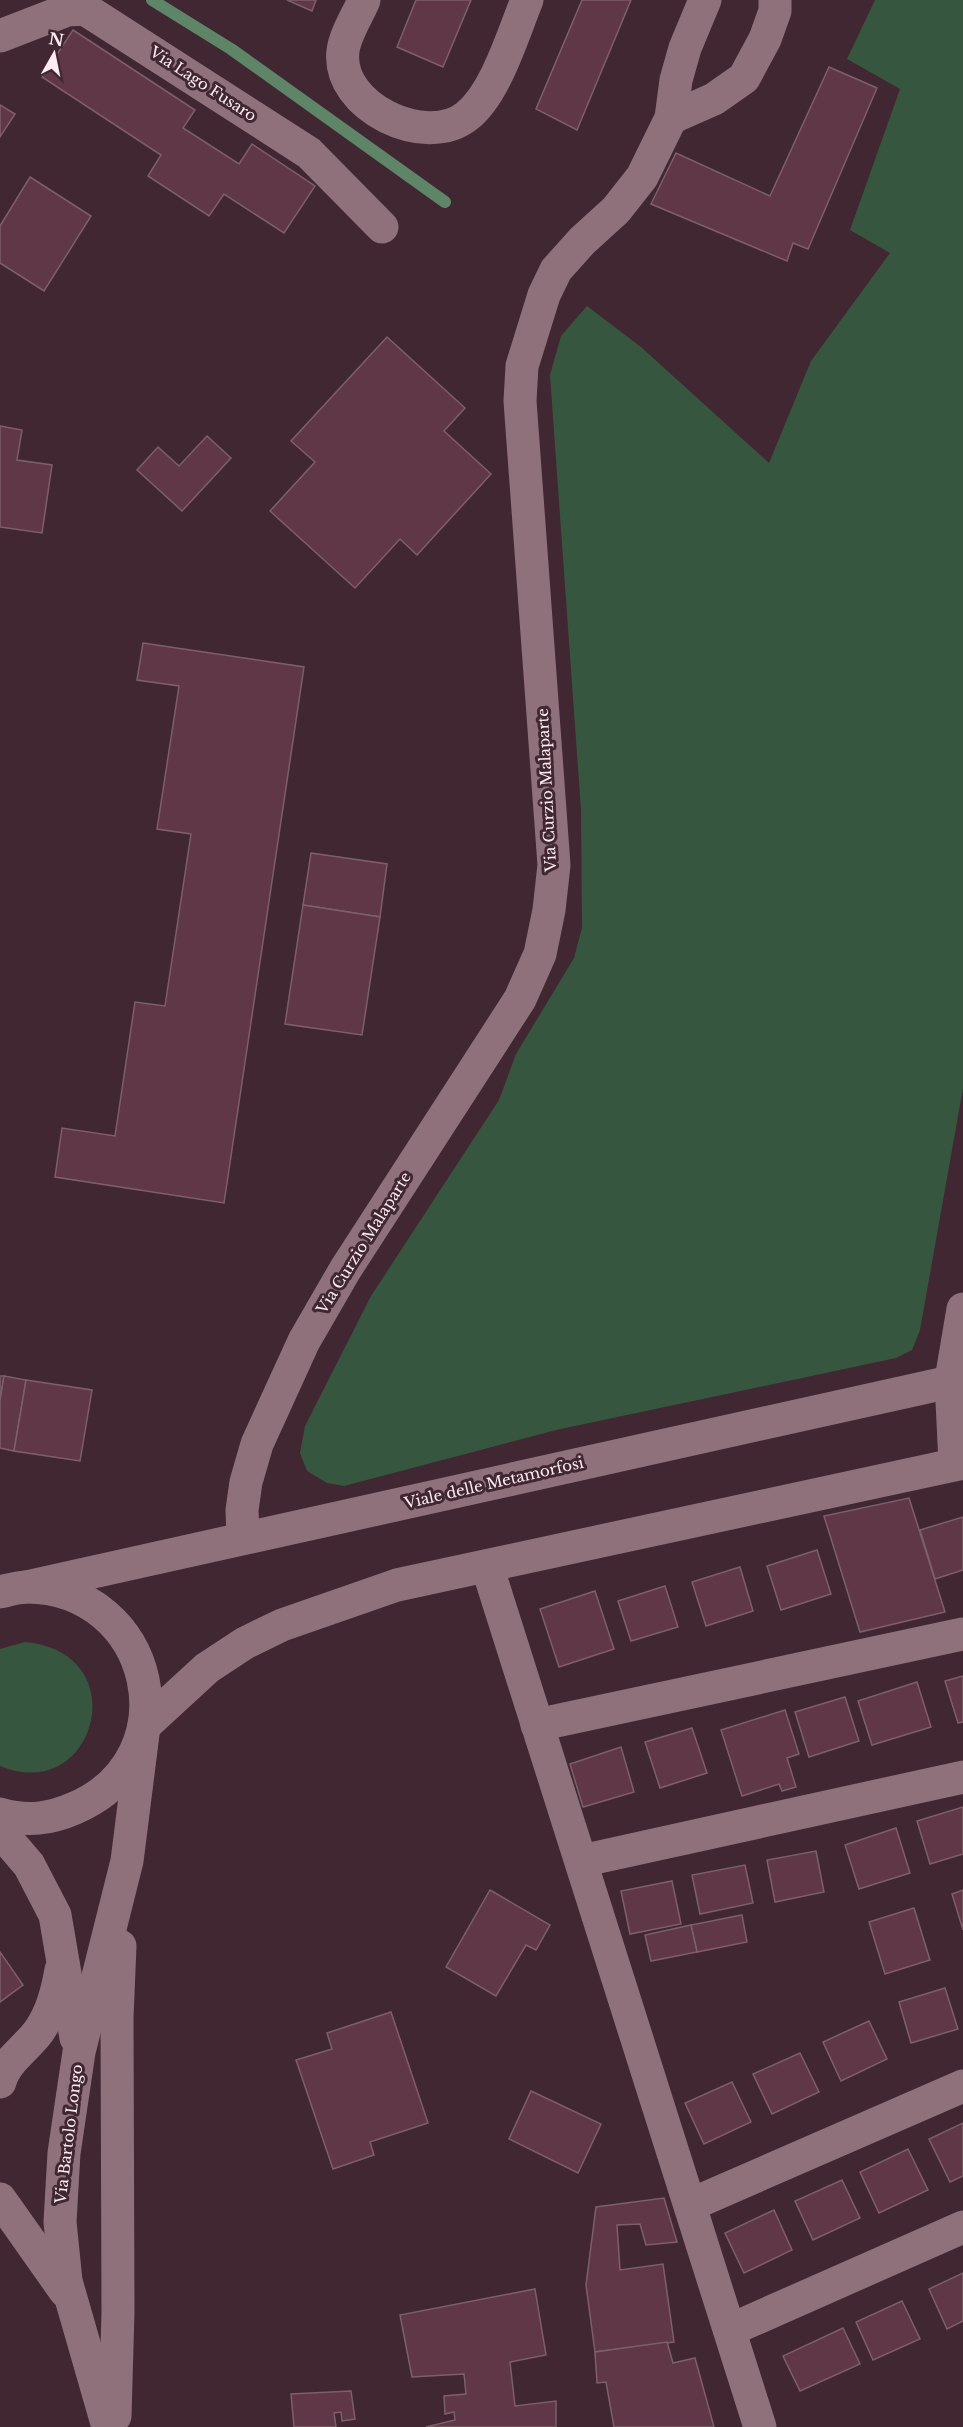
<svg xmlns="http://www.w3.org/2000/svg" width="963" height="2427" font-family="'Libre Baskerville',serif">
	<rect width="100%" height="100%" fill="#412731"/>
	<g fill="#37563f">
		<polygon points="875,0 963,0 963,1088 920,1330 912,1350 896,1358 556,1430 344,1486 327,1483 307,1471 300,1453 305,1426 371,1296 499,1100 516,1054 574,958 582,928 581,810 550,375 561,336 587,306 641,347 769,463 811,361 890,253 850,230 900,89 847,59"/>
		<path d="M25,1642c112,10 71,164 -25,124v-117z"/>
	</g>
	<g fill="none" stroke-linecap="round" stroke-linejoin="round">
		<polyline stroke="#5f8569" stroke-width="12" points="152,0 231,49 445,202"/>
	</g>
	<g fill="#5f3747" stroke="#7d5f6a" stroke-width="1.5">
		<polygon points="287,0 316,0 312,11"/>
		<polygon points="416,0 471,0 443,67 397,47"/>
		<polygon points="582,0 631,0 577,130 536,109"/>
		<polygon points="73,30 195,110 183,128 239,164 252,144 315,186 284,233 224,194 209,216 148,176 161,155 42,77"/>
		<polygon points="829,67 877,88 808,249 793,243 787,261 651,204 676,153 770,196"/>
		<polygon points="0,105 15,114 0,137"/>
		<polygon points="30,177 91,216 44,291 0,263 0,226"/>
		<polygon points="387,337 465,408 444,431 491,474 417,555 400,539 355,588 270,511 315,462 291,441"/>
		<polygon points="0,426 22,430 17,460 52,465 42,533 0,527"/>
		<polygon points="207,436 231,458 182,511 137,470 158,447 179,466"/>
		<polygon points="143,643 304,667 224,1203 55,1177 62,1128 115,1136 135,1002 165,1006 191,834 157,829 179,686 137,680"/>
		<polygon points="311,853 387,864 380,917 303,905"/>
		<polygon points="303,905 380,917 362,1035 285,1024"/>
		<polygon points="0,1376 4,1376 0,1401"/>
		<polygon points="4,1376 26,1380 14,1451 0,1448 0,1401"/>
		<polygon points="26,1380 92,1390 80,1461 14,1451"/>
		<polygon points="909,1498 945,1612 860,1632 824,1516"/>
		<polygon points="963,1517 963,1570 935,1579 920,1530"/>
		<polygon points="817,1550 831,1594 781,1610 767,1566"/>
		<polygon points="740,1567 753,1611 706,1626 692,1582"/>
		<polygon points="665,1586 678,1627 631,1641 618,1601"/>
		<polygon points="595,1591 614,1649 559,1667 540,1609"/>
		<polygon points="963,1676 963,1722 958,1723 945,1681"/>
		<polygon points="917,1682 931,1727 872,1745 858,1701"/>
		<polygon points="845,1697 859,1741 809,1757 795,1712"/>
		<polygon points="785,1710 799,1754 787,1758 796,1787 782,1791 779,1784 742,1796 721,1730"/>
		<polygon points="692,1728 707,1773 660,1788 645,1742"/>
		<polygon points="621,1747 634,1792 583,1807 570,1764"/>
		<polygon points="963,1807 963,1854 930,1864 917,1821"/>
		<polygon points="896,1828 910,1873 859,1889 845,1845"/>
		<polygon points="816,1851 824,1892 775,1902 767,1860"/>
		<polygon points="745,1865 753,1903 700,1914 692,1875"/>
		<polygon points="672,1881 681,1924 630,1934 621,1891"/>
		<polygon points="490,1890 550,1925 536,1950 526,1945 496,1996 446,1967"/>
		<polygon points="963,1890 963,1930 952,1894"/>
		<polygon points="914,1908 930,1960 885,1974 869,1922"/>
		<polygon points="742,1915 747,1942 697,1952 691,1925"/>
		<polygon points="691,1925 697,1952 651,1961 645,1935"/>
		<polygon points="0,1952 23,1985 0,2002"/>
		<polygon points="945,1988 958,2029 911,2043 899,2002"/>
		<polygon points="391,2012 428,2123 370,2142 374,2155 333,2169 296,2060 332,2049 327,2033"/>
		<polygon points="869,2021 887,2059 841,2081 823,2042"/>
		<polygon points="800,2053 819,2092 772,2114 753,2074"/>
		<polygon points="732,2082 751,2122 704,2144 685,2103"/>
		<polygon points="531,2091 601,2124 578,2173 509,2139"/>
		<polygon points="963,2123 963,2176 950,2182 929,2139"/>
		<polygon points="908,2149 928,2190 879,2213 860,2172"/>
		<polygon points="842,2180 860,2218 813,2240 795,2201"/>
		<polygon points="664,2198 677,2242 646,2245 640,2224 617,2225 620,2270 663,2264 674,2342 595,2352 586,2285 596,2207"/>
		<polygon points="774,2210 792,2250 744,2273 725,2233"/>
		<polygon points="963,2273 963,2321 947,2329 929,2289"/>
		<polygon points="535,2289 546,2355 510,2362 515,2406 556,2401 556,2427 426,2427 455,2420 454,2412 445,2414 444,2396 466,2394 464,2374 412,2377 400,2315"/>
		<polygon points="902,2301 920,2339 873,2360 856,2322"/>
		<polygon points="843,2328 860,2364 800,2391 783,2356"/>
		<polygon points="667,2342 673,2363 695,2358 714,2427 614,2427 606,2382 597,2383 595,2352"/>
		<polygon points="351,2391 355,2419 342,2421 341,2412 334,2413 336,2427 294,2427 291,2394"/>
	</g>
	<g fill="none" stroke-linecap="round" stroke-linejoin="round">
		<g stroke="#8f717c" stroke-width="33">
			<path d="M364,0c-6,15 -19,34 -21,51 -7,56 83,98 124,65 29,-23 46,-82 60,-116"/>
			<polyline points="0,36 67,10 85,9 309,153 382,227"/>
			<polyline points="671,118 714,99 744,78 765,39 775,11 775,0"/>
			<polyline points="955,1464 951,1380 963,1309"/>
			<polyline points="243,1538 242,1510 246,1482 257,1444 304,1341 345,1270 520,999 540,954 549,910 554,865 520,401 522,366 544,295 556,270 582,241 616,210 642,177 671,118 676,80 685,48 705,0"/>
			<polyline points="487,1566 760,2427"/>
			<polyline points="26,1587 963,1379"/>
			<path d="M0,1592c9,-2 18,-5 27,-5 127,1 166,170 48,221 -25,11 -48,14 -75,6"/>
			<polyline points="537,1725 963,1634"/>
			<polyline points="144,1726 207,1668 245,1643 282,1625 397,1585 963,1463"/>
			<polyline points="0,1831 29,1865 55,1915 76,2038"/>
			<polyline points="581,1861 963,1777"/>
			<path d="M0,2082c5,-21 27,-34 39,-51 13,-19 18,-39 22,-61"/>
			<polyline points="0,2199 65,2291"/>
			<polyline points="690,2205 963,2086"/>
			<polyline points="730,2330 963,2227"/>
			<polyline points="115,2416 118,2312 117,2018 120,1946"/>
			<polyline points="108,2427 66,2281 60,2222 64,2153 79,2052 127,1861 144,1726"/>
		</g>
	</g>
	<g text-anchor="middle" stroke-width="6" stroke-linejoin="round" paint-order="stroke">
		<g font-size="15" fill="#feecf2" stroke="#412731">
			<text transform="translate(203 84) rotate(33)" y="5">Via Lago Fusaro</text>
			<text transform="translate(547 790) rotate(-93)" y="5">Via Curzio Malaparte</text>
			<text transform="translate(364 1243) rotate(-58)" y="5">Via Curzio Malaparte</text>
			<text transform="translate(494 1483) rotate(-13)" y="5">Viale delle Metamorfosi</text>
			<text transform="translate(69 2134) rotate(-83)" y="5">Via Bartolo Longo</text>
		</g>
	</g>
	<g transform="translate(54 54) rotate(9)" stroke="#412731" stroke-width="4.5" paint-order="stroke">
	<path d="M0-4.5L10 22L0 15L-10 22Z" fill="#feecf2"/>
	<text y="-9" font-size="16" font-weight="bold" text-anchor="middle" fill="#feecf2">N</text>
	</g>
</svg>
